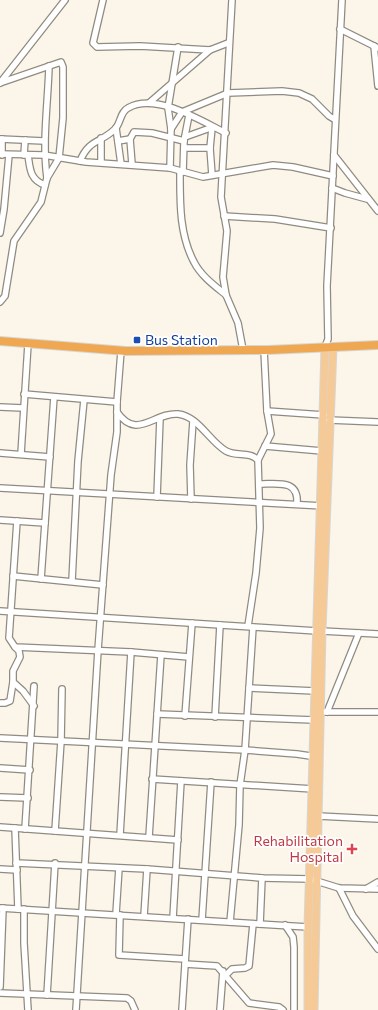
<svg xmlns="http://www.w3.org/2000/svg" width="378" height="1010" font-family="Commissioner,sans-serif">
	<rect width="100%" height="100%" fill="#fcf6ea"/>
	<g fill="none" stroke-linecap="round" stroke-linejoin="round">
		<g stroke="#908b80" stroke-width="8">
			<g id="minor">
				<polyline points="103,0 93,43 97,47 140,46 210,50 228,43"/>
				<polyline points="232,0 221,197 227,231 223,277 226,295 238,323 243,350"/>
				<polyline points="340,29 378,48"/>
				<polyline points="374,46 378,86"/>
				<polyline points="0,83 61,62 63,67 63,118 59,158 47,178 41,202 14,241 5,296 0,302"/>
				<polyline points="0,83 65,0"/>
				<polyline points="149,103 210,50"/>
				<polyline points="116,128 121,164"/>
				<polyline points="212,128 210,148 212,175"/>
				<polyline points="171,129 182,112 228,93 282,91 299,93 312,99 329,116 334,119"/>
				<polyline points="185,137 213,127"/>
				<polyline points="101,138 101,162"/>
				<polyline points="0,139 44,141"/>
				<polyline points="2,139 2,155"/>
				<polyline points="118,141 130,139"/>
				<polyline points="185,148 210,148"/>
				<polyline points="0,154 44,155 86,162 170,168 203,177 273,165 293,167 333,176"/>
				<polyline points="24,155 25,140"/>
				<path d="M28,155c2,14 2,25 17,30"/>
				<polyline points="334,155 378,211"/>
				<path d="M80,161c9,-22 21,-18 35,-32 6,-6 5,-17 13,-21 28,-16 73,13 98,25"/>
				<polyline points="132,164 130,139 134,132 152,133 184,141"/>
				<polyline points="170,168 171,129 168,108 178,47"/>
				<path d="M180,171c0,30 -1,63 14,91 7,14 21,24 32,33"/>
				<polyline points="183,172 184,141 189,115"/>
				<path d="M47,178c-5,-37 1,-75 2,-112"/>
				<polyline points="332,188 345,193 367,199"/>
				<polyline points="224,216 275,219 331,228"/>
				<polyline points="0,233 4,209 9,155"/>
				<polyline points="325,347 328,339 327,286 342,0"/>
				<polyline points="24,394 117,402"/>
				<polyline points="0,407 23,408"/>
				<polyline points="267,411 324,415"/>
				<path d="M117,412c20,29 37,0 61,2 20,2 32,28 48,37 11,6 23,0 32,9"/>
				<polyline points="329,420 378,422"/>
				<polyline points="265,446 322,451"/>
				<polyline points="0,453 50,457"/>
				<polyline points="21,454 28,344"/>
				<path d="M259,484c19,0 40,-5 38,20"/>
				<polyline points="0,488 323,506"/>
				<polyline points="157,497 160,418"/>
				<polyline points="191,499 190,465 193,421"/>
				<polyline points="0,520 45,523"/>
				<polyline points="17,521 9,638 15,647 131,652 189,657"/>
				<polyline points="13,576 103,585"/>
				<polyline points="41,579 54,397"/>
				<polyline points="72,581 78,461 84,400"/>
				<polyline points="0,611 317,631"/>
				<polyline points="248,626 256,573 260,528 258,460 271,434 267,411 264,350"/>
				<polyline points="322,631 378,634"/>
				<polyline points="15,647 19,651 20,657 13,671 13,682 23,691 34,706"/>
				<polyline points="249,688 315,691"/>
				<polyline points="0,703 5,703 10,701 13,682"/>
				<polyline points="325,712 378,712"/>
				<polyline points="327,712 359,633"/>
				<polyline points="157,714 314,720"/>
				<polyline points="185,716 192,623"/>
				<polyline points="215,717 220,625"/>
				<polyline points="0,738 245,750 297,754 317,757"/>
				<polyline points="0,768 30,770"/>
				<polyline points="152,779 313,789"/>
				<polyline points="0,797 28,798"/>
				<polyline points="318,816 378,819"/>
				<polyline points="0,827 178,840"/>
				<polyline points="15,828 18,909"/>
				<polyline points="25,829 34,686"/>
				<polyline points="55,831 61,741 62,689"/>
				<polyline points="120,835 131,652"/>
				<polyline points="149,837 161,655"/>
				<polyline points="16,863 147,869 262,878 310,879 339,888 378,889"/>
				<polyline points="0,869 17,870"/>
				<polyline points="339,888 353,916 378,949"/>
				<polyline points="366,889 378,882"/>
				<polyline points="0,908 308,927"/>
				<polyline points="24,909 24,943 28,1010"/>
				<polyline points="116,914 119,868"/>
				<polyline points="120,915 119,955 185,959"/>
				<polyline points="144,916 147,869"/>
				<polyline points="173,918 181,781"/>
				<polyline points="202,920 211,782"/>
				<polyline points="230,922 239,825 240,785 245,750 253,627"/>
				<polyline points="260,924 262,878"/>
				<polyline points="285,925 293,937 294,947 294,1010"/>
				<polyline points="185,964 217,966 249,1003 279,1007 283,1010"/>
				<polyline points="226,975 232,969 245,968 249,966 253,924"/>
				<polyline points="0,987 3,908"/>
				<polyline points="0,993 127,998 131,1001 135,1010"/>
				<polyline points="47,995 55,863"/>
				<polyline points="76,1010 98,650 111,475 117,432 117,402 121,351"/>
				<polyline points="182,1010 188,919"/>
				<polyline points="220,1010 223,971"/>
			</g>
		</g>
		<g stroke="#d6d6d5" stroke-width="9">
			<g id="major">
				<polyline points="308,1010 308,927 325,347"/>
				<polyline points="314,1010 322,631 333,347"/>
			</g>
		</g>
		<g stroke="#d6d6d5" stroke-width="10">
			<polyline id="highway" points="0,341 126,351 268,350 378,345"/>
		</g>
		<use href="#minor" stroke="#fff" stroke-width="5.5"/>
		<use href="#major" stroke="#f5ca97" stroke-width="7"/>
		<use href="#highway" stroke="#efa751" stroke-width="8"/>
	</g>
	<rect fill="#1a4fb4" stroke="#fff" stroke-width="1.5" x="133" y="336" width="8" height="8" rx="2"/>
	<path fill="#e0444e" stroke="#fff" stroke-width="1.5" d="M350 843h4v4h4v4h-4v4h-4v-4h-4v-4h4z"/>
	<g text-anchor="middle" stroke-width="3.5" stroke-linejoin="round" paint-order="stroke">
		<g font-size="14" fill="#164399" stroke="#fff" text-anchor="start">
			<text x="145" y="345">Bus Station</text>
		</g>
		<g font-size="14" fill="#be3a42" stroke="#fff" text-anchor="end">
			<text x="343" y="846">Rehabilitation<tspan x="343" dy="16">Hospital</tspan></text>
		</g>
	</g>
</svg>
